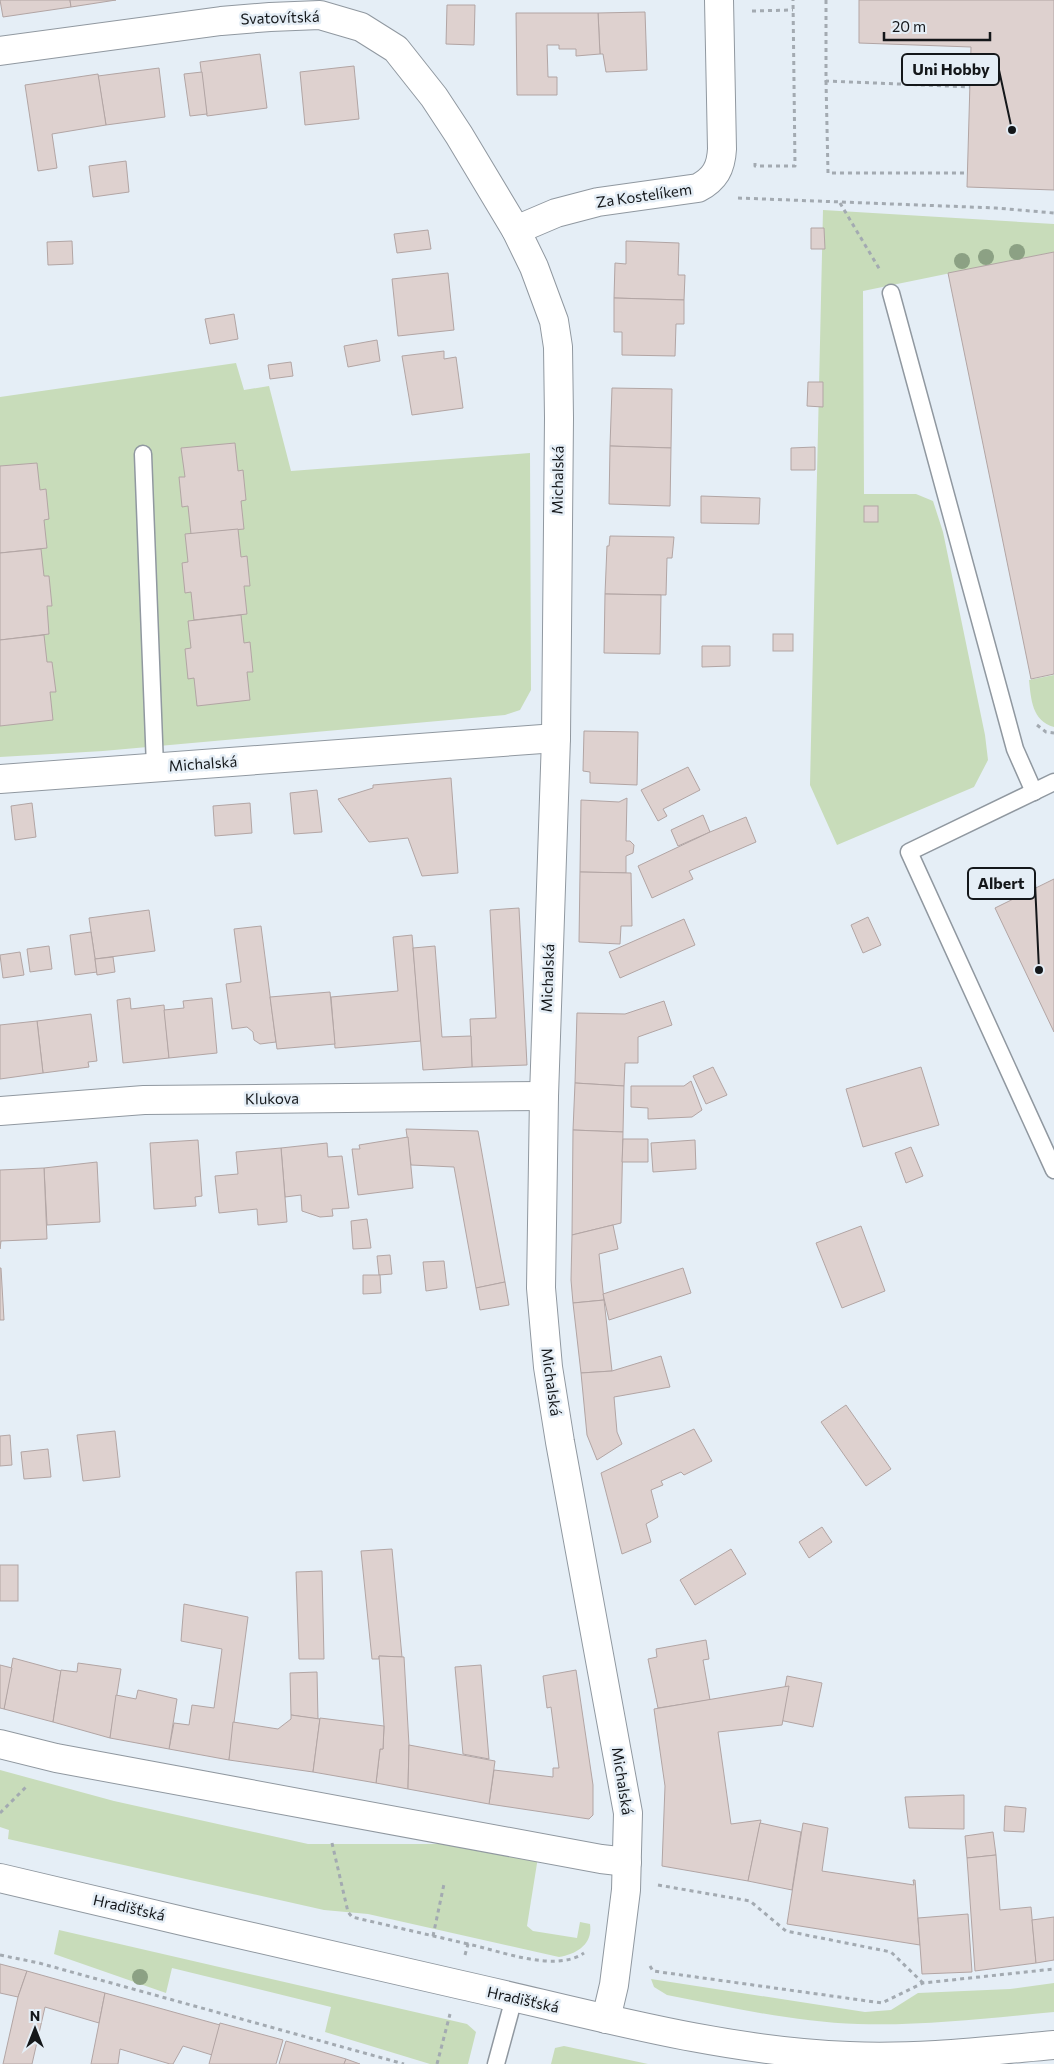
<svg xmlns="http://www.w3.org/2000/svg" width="1054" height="2064" font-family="Commissioner,sans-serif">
	<rect width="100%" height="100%" fill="#e5eef6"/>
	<g fill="#c8dcba">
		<polygon points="823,210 1054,224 1054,252 863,291 864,494 916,494 933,501 943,532 985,735 988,760 974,787 837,845 810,785"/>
		<polygon points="236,363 244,390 269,386 291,471 530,453 531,690 520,710 505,715 103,751 0,757 0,397"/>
		<path d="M1054,675v52c-22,-6 -23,-28 -25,-47z"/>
		<path d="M0,1770l114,31 194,43h160l70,13 -11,69 6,5 44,7 3,-16 10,2c3,20 -13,30 -31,33l-191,-43 -44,-4 -316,-71 1,-9 -9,-3z"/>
		<polygon points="59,1930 467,2024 476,2032 468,2064 430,2064 325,2032 331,2007 172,1968 166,1993 54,1954"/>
		<path d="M651,1979l214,33 26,-2 27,-17 92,-4 44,-6v29c-65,6 -131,14 -196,12 -64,-2 -129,-17 -191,-29l-13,-8z"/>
		<polygon points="564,2046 648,2064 551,2064 555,2048"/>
	</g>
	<g fill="#ded1cf" stroke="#b2a5a4">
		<polygon points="0,0 70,0 71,7 3,17"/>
		<polygon points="70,0 116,0 71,7"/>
		<polygon points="859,0 1054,0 1054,190 967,187 971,47 859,43"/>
		<polygon points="447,5 475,5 474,45 446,44"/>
		<polygon points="645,12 647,70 606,72 603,54 600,54 598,13"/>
		<polygon points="516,13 598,13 600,54 576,56 576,49 559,49 559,45 547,45 548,77 557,77 557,95 517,95"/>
		<polygon points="260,54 267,108 207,116 200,62"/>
		<polygon points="354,66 359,119 305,125 300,72"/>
		<polygon points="159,68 165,117 106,125 98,76"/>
		<polygon points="202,72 207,114 190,116 184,74"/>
		<polygon points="98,74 106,125 52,134 57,168 38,171 25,85"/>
		<polygon points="126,161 129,192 93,197 89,166"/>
		<polygon points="811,228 824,228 825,249 811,249"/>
		<polygon points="428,230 431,249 397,253 394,234"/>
		<polygon points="72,241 73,264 48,265 47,242"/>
		<polygon points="626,241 679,243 678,275 685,275 684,300 614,298 615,263 626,264"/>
		<polygon points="1054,252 1054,674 1031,679 948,273"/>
		<polygon points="448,273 454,330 398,336 392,279"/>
		<polygon points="614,298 684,300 684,324 676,324 675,356 622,355 622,332 614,332"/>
		<polygon points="234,314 238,339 210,344 205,319"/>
		<polygon points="377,340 380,361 348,367 344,346"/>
		<polygon points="444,351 444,359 456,357 463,408 412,415 402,356"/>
		<polygon points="291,362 293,376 270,379 268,365"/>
		<polygon points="808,382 823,382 823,407 807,406"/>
		<polygon points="612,388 672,389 671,448 610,446"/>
		<polygon points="235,443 238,471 243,470 246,500 241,501 244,529 191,534 188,506 182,507 179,477 185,477 181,448"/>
		<polygon points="610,446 671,448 670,506 609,504"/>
		<polygon points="815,447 815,470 791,470 791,448"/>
		<polygon points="37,463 40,490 46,489 49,519 44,520 47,548 0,553 0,466"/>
		<polygon points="701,496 760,498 759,524 701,523"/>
		<rect x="864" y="506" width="14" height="16"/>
		<polygon points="238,529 241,557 247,556 250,586 244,586 247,614 194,620 191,592 185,593 182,563 188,562 185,534"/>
		<polygon points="610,536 674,537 672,558 667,558 666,595 605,594 607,546 609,546"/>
		<polygon points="41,549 44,576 49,576 52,606 47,606 49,634 0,640 0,553"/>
		<polygon points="605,594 661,595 660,654 604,653"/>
		<polygon points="241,615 244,643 250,642 253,672 247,672 250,700 197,706 194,678 188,679 185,649 191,648 188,621"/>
		<rect x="773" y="634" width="20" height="17"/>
		<polygon points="44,635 47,662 52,662 56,692 50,692 53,720 0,726 0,640"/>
		<polygon points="702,646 730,646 730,666 702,667"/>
		<polygon points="584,731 638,732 637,785 590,783 590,772 583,771"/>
		<polygon points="688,767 700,790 663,809 667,816 658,821 641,790"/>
		<polygon points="451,778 458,873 422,876 408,838 369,842 338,799 373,788 373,785"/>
		<polygon points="317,790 322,832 294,834 290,793"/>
		<polygon points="627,798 626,841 630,841 634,845 633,853 626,856 626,873 580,872 581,800 619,802"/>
		<polygon points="32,803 36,837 15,840 11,806"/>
		<polygon points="250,803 252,833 215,836 213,806"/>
		<polygon points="703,815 710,832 678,846 671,830"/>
		<polygon points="746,817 756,842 689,871 693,879 652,898 638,866 710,832"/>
		<polygon points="580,872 631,873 632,926 621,926 620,944 579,942"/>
		<polygon points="1054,879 1054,1032 995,908"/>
		<polygon points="519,908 527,1065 472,1067 470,1019 496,1018 490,910"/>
		<polygon points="149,910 155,951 95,959 89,918"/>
		<polygon points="868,917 881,945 863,953 851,925"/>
		<polygon points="684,919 695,945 620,978 609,952"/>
		<polygon points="261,926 276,1042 260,1044 254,1040 253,1032 247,1027 232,1029 226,984 241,982 234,929"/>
		<polygon points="91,932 97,972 75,975 70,935"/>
		<polygon points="412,935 421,1041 335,1048 331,997 398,991 393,937"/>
		<polygon points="49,946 52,969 30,972 27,949"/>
		<polygon points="435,946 442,1037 471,1036 472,1067 423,1070 413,948"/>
		<polygon points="20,952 24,975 3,978 0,955"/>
		<polygon points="113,957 115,972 97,975 95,959"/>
		<polygon points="330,992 335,1044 277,1049 270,997"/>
		<polygon points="130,998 131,1009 164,1005 169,1058 123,1063 117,1000"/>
		<polygon points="212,998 217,1053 169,1058 164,1010 184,1008 183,1001"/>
		<polygon points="664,1001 672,1025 638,1037 638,1063 625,1063 624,1086 575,1083 577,1013 625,1014"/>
		<polygon points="91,1014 97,1061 88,1062 89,1067 43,1073 37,1021"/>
		<polygon points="37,1021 43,1073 0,1079 0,1025"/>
		<polygon points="713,1067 727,1095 706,1104 693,1076"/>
		<polygon points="921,1067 939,1125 863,1147 846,1089"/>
		<polygon points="691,1081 702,1110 692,1117 648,1119 648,1108 631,1107 631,1086 684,1086"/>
		<polygon points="575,1083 624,1086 623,1132 573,1130"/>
		<polygon points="406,1129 478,1131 505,1282 476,1288 454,1167 411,1165"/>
		<polygon points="573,1130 623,1132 621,1223 572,1235"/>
		<polygon points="408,1137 413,1188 358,1195 352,1149 360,1149 359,1145"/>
		<polygon points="623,1139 648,1139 648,1162 622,1162"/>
		<polygon points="198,1140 202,1196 195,1197 196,1206 154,1209 150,1143"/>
		<polygon points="695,1140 696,1169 653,1172 651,1143"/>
		<polygon points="327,1143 328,1157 342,1156 349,1208 332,1209 333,1216 320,1217 302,1211 301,1195 285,1197 281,1148"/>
		<polygon points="911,1147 923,1176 906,1183 895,1153"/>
		<polygon points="281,1148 287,1222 258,1225 257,1209 219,1213 215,1176 238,1174 236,1152"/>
		<polygon points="97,1162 100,1222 47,1225 44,1168"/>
		<polygon points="44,1168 47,1239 1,1241 0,1249 0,1170"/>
		<polygon points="367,1219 371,1248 353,1249 351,1221"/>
		<polygon points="613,1225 618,1249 599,1254 604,1300 573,1303 571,1280 572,1235"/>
		<polygon points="861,1226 885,1291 842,1308 816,1243"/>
		<polygon points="390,1255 392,1274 379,1275 377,1256"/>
		<polygon points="444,1261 447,1288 426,1291 423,1262"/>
		<polygon points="1,1268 4,1320 0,1320 0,1268"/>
		<polygon points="683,1268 691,1293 609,1320 603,1294"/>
		<polygon points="363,1275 380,1275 381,1293 363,1294"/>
		<polygon points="505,1282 509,1305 480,1310 476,1288"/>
		<polygon points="604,1300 612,1371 581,1373 573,1303"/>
		<polygon points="661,1356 670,1387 614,1397 617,1432 622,1444 597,1460 587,1435 581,1373 612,1371"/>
		<polygon points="846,1405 891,1469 866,1486 821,1422"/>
		<polygon points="694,1429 712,1461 684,1475 681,1472 661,1481 663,1485 651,1490 658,1517 646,1524 651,1542 622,1554 601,1473"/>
		<polygon points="115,1431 120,1477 83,1481 77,1435"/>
		<polygon points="10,1435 12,1465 0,1466 0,1436"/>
		<polygon points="48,1449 51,1477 24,1479 21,1452"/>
		<polygon points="822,1527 832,1542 809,1558 799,1542"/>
		<polygon points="392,1549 402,1657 379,1656 379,1659 372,1659 361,1551"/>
		<polygon points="731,1549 746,1574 695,1605 680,1580"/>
		<rect x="0" y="1565" width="18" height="36"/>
		<polygon points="322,1571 324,1659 299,1659 296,1572"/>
		<polygon points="184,1604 248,1617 229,1760 169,1749 174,1723 189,1725 192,1705 214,1708 222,1649 181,1641"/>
		<polygon points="706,1640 709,1659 703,1660 710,1700 658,1708 648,1659 657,1657 656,1649"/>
		<polygon points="379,1656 404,1657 409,1745 408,1789 376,1783 380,1749 383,1749 384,1726"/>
		<polygon points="13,1658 61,1671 53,1722 4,1709"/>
		<polygon points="78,1663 121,1669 110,1738 53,1722 61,1670 77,1672"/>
		<polygon points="0,1665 12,1668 4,1709 0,1708"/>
		<polygon points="481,1665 489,1759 463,1754 455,1667"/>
		<polygon points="576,1670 593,1785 593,1815 589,1819 489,1804 494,1770 553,1777 553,1768 559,1768 551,1707 547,1708 543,1676"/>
		<polygon points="317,1672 318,1719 291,1715 290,1673"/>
		<polygon points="787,1676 822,1683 813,1727 779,1720"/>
		<polygon points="789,1686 782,1725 718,1732 731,1824 761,1820 748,1881 662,1866 665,1786 654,1709"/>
		<polygon points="138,1690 177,1699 169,1749 110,1738 116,1695 136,1699"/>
		<polygon points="291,1715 320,1719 313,1772 229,1760 233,1722 278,1729 291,1719"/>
		<polygon points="320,1718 384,1726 383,1749 380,1749 376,1783 313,1772"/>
		<polygon points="409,1745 495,1761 489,1804 408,1789"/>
		<polygon points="964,1795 964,1829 909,1828 905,1797"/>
		<polygon points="1005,1806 1026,1808 1024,1832 1004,1831"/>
		<polygon points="760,1823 801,1832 792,1890 748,1881"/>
		<polygon points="803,1823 828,1828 822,1871 914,1885 913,1880 915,1880 920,1945 787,1924"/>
		<polygon points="993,1832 996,1855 967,1858 965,1836"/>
		<polygon points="996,1855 1000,1910 1031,1907 1036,1963 975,1971 967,1858"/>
		<polygon points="968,1914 972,1972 922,1974 918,1918"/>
		<polygon points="1054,1917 1054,1960 1036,1963 1032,1920"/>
		<polygon points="0,1964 27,1971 18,1997 0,1993"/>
		<polygon points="27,1971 105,1993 99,2023 45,2007 32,2064 3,2064 18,1997"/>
		<polygon points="105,1993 220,2025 212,2055 183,2046 173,2064 170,2064 120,2049 118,2064 91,2064"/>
		<polygon points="220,2023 283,2040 276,2064 209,2064"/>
		<polygon points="286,2041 346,2059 344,2064 279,2064"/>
		<polygon points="346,2059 360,2064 344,2064"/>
	</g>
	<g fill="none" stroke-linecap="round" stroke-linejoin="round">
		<g stroke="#9098a0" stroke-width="19">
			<g id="lane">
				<polyline points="891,293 1015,749 1034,792"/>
				<polyline points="143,454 155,767"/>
				<polyline points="1054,782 909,852 1054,1170"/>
				<polyline points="496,2064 514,1998"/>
			</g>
		</g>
		<g stroke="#9098a0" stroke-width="30">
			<g id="street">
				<polyline points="0,51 221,21 270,17 320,15 361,27 396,49 434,97 459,135 516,230 534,267 554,321 558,347 559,418 556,738 544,1096 541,1288 548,1367 560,1442 628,1813 626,1890 614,1985 606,2019"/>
				<path d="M516,230l40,-17 42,-11 100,-14c17,-9 23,-20 24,-39l-3,-149"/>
				<polyline points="0,779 556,738"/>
				<polyline points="0,1111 144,1100 544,1096"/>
				<polyline points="0,1744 56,1758 601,1859 627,1862"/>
			</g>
		</g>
		<g stroke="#9098a0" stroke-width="30">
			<path id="primary" d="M0,1878c152,36 305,72 457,106 130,29 259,67 392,72 69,3 137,-5 205,-11"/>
		</g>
		<g stroke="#a3aab1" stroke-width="3" stroke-dasharray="4 4" stroke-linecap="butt">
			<polyline points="826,0 826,81 970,87"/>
			<polyline points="752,11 793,10"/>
			<polyline points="826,81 828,173 968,173"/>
			<polyline points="755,163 755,166 795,166 793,0"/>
			<polyline points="738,198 996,208 1054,213"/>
			<polyline points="840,203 880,270"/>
			<polyline points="1037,725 1046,732 1054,733"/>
			<polyline points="0,1813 28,1785"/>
			<polyline points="332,1843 348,1912 352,1917 468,1944"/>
			<polyline points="658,1885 750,1901 786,1931 891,1952 923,1983"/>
			<polyline points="433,1936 444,1884"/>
			<polyline points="0,1955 39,1963 404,2064"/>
			<path d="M465,1955l3,-11c33,7 87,29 116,9"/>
			<polyline points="650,1966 653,1971 882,2003 923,1983 1054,1969"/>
			<polyline points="437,2064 450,2014"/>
		</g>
		<use href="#lane" stroke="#fff" stroke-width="16"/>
		<use href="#street" stroke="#fff" stroke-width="28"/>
		<use href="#primary" stroke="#fff" stroke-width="28"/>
	</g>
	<g fill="#8ca184">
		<circle cx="1017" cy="252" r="8"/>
		<circle cx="986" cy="257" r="8"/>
		<circle cx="962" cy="261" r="8"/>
		<circle cx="140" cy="1977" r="8"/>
	</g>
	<g text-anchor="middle" stroke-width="5" stroke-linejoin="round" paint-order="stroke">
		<g font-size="15" fill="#14171a" stroke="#e5eef6">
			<text transform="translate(280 18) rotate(-2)" y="5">Svatovítská</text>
			<text transform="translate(644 196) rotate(-8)" y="5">Za Kostelíkem</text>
			<text transform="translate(558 480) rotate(-89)" y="5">Michalská</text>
			<text transform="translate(203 764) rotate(-4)" y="5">Michalská</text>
			<text transform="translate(548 978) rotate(-88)" y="5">Michalská</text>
			<text transform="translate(272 1099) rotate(-1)" y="5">Klukova</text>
			<text transform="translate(551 1382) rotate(82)" y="5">Michalská</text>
			<text transform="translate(622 1781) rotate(81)" y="5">Michalská</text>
			<text transform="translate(129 1908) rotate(13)" y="5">Hradišťská</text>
			<text transform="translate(523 2000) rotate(13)" y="5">Hradišťská</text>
		</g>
	</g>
	<path fill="none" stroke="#14171a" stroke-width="2" d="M1012 130L999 70M1039 970L1035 883"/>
	<g fill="#14171a" stroke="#e5eef6" stroke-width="2">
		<circle cx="1012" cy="130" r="5"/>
		<circle cx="1039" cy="970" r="5"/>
	</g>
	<g fill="#e5eef6" stroke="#14171a" stroke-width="2">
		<rect x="902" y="54" width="97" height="31" rx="5"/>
		<rect x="968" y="868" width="67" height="31" rx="5"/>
	</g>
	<g font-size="16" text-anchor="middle" font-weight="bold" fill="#14171a">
		<text x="951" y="75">Uni Hobby</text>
		<text x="1001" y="889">Albert</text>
	</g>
	<g transform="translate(35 2029)" stroke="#e5eef6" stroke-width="4" paint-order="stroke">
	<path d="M0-4L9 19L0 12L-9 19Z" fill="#14171a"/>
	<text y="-8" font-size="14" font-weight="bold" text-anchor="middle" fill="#14171a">N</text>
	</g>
	<path d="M884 32v8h106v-8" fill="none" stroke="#14171a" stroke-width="2.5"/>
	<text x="892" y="32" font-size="15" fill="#14171a" stroke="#e5eef6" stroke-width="4" paint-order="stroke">20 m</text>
</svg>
